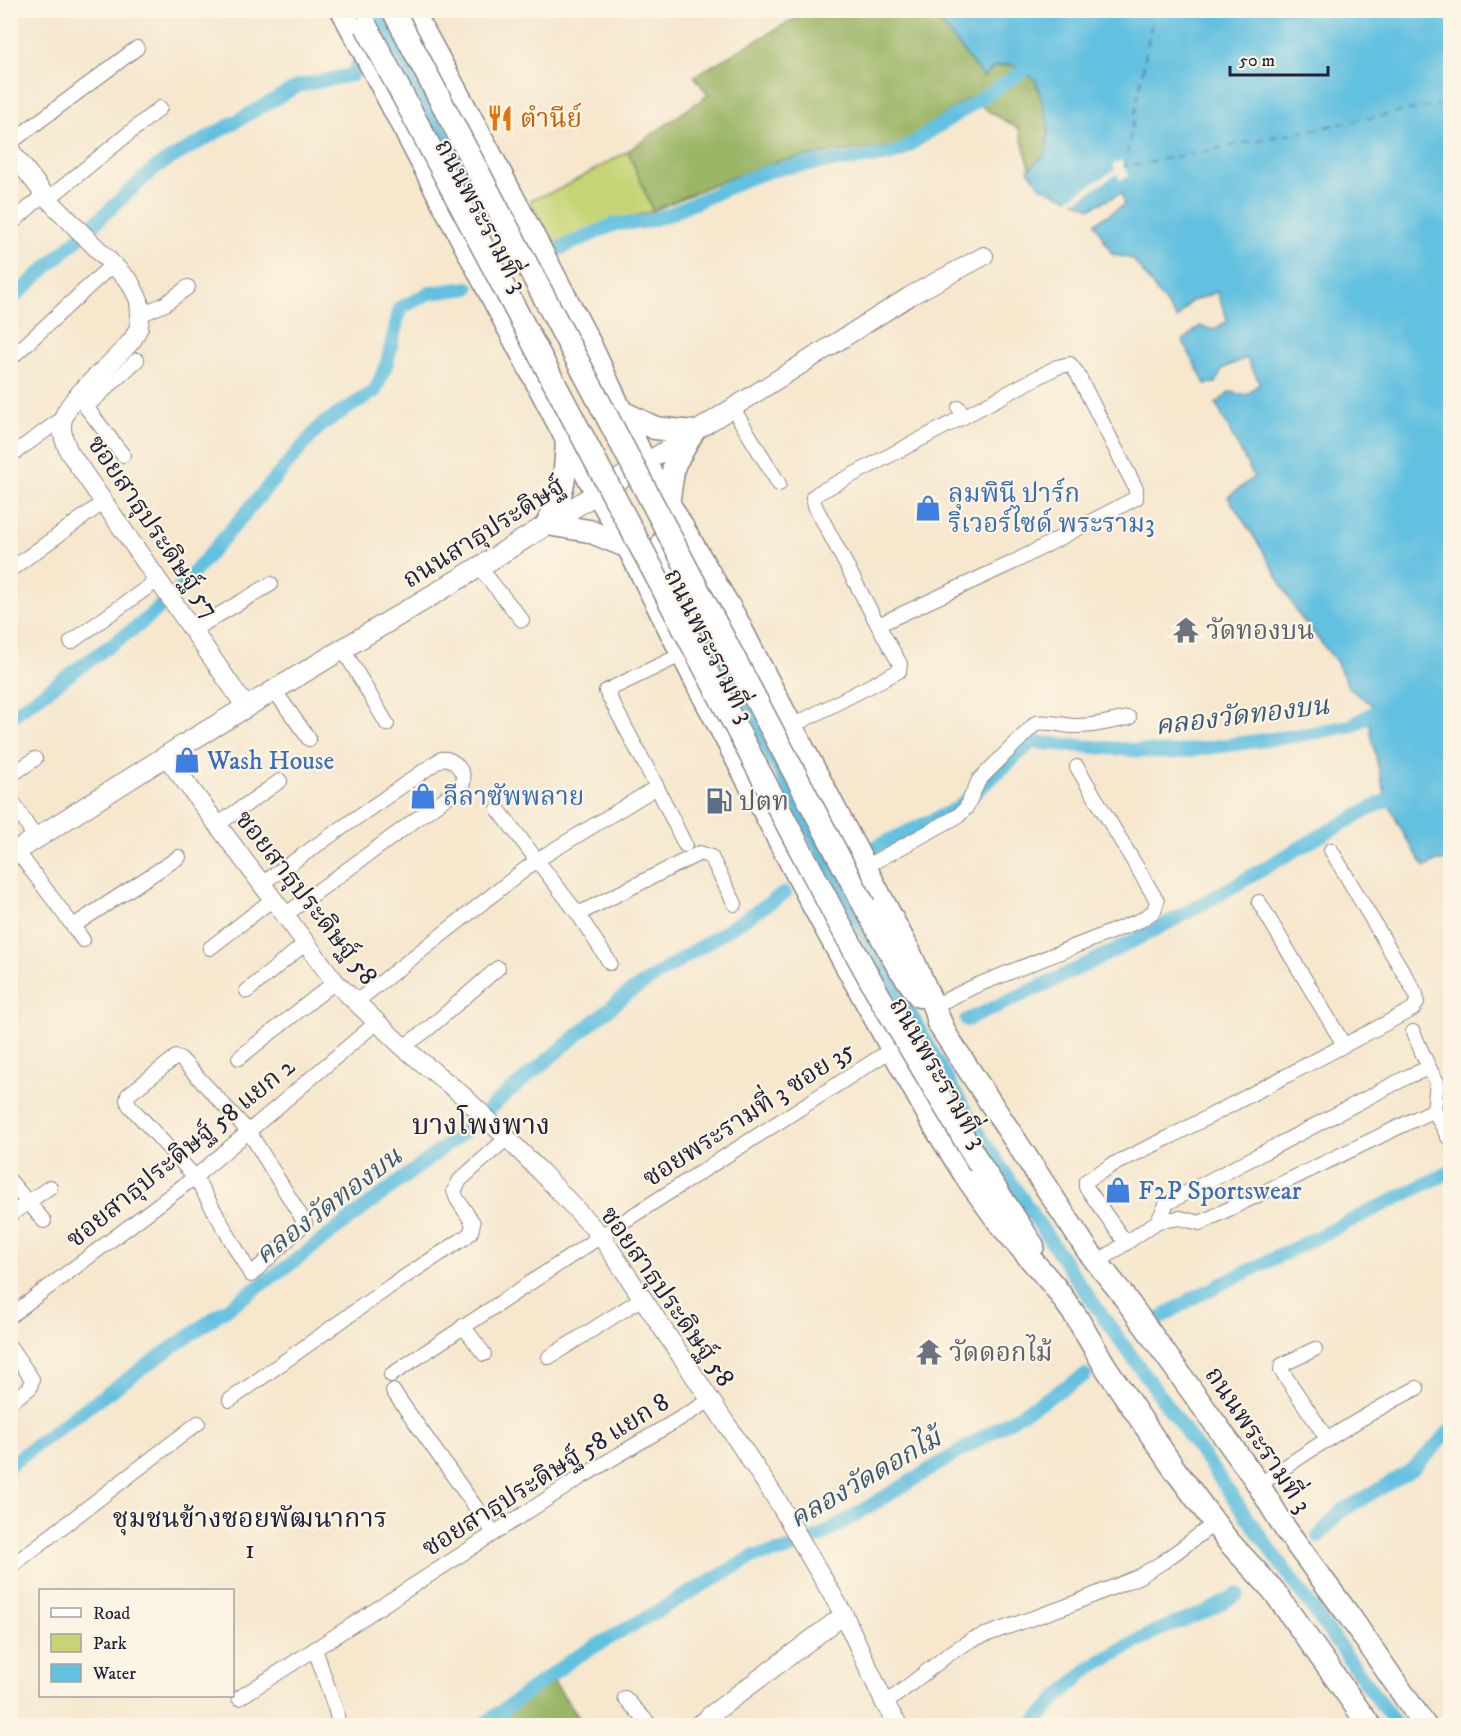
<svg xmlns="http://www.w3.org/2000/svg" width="1461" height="1736" font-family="'IM FELL DW Pica','Noto Serif Thai',serif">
	<rect width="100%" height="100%" fill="#fcf5e5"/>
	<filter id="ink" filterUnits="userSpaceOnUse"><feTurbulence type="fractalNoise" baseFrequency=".0167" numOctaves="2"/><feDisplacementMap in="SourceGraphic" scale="12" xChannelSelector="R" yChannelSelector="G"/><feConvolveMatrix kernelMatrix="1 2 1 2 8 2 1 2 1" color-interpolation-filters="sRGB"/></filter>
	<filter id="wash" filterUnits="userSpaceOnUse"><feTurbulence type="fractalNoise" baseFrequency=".008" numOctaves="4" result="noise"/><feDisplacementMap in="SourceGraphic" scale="24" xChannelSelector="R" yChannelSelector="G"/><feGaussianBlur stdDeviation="1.35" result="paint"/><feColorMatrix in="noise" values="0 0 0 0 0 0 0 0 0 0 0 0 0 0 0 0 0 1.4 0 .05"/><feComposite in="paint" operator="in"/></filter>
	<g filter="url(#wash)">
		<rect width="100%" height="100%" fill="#f6e7cd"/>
		<polygon fill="#c6d476" stroke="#747b58" stroke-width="1.5" points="628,151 653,211 617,221 555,247 530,200 560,189"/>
		<g fill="#9cb667" stroke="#5f6c51" stroke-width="1.5">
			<polygon points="808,11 932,11 983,77 994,67 1012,64 1036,80 1049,126 1046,153 1030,168 1019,129 988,111 970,97 897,147 836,152 778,161 712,185 653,211 628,151 708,95 694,76"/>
			<polygon points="552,1679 584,1725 484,1725"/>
		</g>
		<path fill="#62c0e0" stroke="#42718e" stroke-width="1.5" d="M932,11h518v849l-13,1 -12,6c-30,-42 -42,-70 -51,-120 -3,-15 -7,-27 -1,-41l-24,-18 -13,-27 -38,-47 -36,-65 -34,-52 26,-20 -38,-73 14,-12 17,3 13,-12 -14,-25 -24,11 -6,14 -11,1 -22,-43 17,-15 13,4 15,-9 -11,-29 -27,10 -13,17 -44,-60 -21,-5 -17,-31 29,-18 -3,-12 -30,15 -50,-21 -13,-17 18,-17 3,-27 -13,-45 -24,-17 -18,3 -11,10z"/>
		<polygon fill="#f6e7cd" points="1121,160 1129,176 1120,180 1117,174 1079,199 1069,202 1066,200 1115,170 1113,164"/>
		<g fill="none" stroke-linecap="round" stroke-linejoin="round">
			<g stroke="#62c0e0" stroke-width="14">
				<polyline points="380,15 485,215"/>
				<polyline points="556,250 615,224 644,222 668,215 747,179 770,171 799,165 884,156 900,151 1037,62"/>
				<polyline points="10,301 156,167 298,86 352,75 387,10"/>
				<polyline points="179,590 321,425 375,391 387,363 400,308 430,293 468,288"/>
				<polyline points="706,630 863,930 976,1130 1079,1283 1397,1726"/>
				<polyline points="10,717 139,625 162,605"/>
				<polyline points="875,847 956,809 1032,742 1170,753 1308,734 1353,725 1384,706"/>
				<path d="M967,1020c74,-33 146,-67 217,-106 74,-40 144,-86 219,-122"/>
				<polyline points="1157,1320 1193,1298 1450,1172"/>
				<polyline points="10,1465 68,1421 296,1260 464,1132 499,1100 627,994 785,893"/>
				<polyline points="1318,1537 1340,1512 1412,1470 1450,1431"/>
				<polyline points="481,1726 573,1659 754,1556 784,1551 819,1537 1085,1375"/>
				<polyline points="1032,1726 1058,1697 1089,1668 1156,1631 1208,1611 1238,1594"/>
			</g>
			<polyline stroke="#385975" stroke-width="1.5" stroke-dasharray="8 6" stroke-linecap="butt" points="1154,10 1125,167 1450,102"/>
		</g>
	</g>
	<g filter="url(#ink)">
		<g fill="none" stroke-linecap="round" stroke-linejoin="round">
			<g stroke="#8c8484" stroke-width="16">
				<g id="minor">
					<polyline points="10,143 137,48"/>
					<polyline points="48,199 160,108"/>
					<polyline points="10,225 44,194"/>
					<polyline points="140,315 165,304 188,287"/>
					<polyline points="10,359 113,264"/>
					<polyline points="78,395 86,407 137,360"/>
					<polyline points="86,407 123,455"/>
					<polyline points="732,407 779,484"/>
					<polyline points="10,456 63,418"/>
					<polyline points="479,567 522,620"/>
					<polyline points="10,570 104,502"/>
					<polyline points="878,625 815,506 813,497 818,493 963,417"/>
					<polyline points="193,630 271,584"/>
					<polyline points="71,642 158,580"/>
					<polyline points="343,649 387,724"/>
					<polyline points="683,654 606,691 657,787 685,845"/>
					<polyline points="274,690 309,739"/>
					<polyline points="792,726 899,671 900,664 878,625 1014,562 1136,498 1136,489 1077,373 1070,364 1057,367 963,417 959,408"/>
					<polyline points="10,776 35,759"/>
					<polyline points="10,798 36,839"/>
					<polyline points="498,809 578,914 610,963"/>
					<polyline points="217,825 280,781"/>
					<polyline points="17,851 73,926 179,857"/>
					<path d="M865,867l93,-51 8,-8 13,-28 57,-57c12,-2 24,2 37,3 19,1 38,-5 56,-8"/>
					<path d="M261,884l180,-125c12,-3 27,15 21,27l-177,129"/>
					<polyline points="1259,902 1344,1045"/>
					<polyline points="578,914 700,853 711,857 735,904"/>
					<polyline points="73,926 83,940"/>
					<polyline points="210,948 273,899"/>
					<polyline points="247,991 307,942"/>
					<polyline points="356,1002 537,860 657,787"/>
					<polyline points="934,1006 975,986 1141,920 1154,911 1157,901 1077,767"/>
					<polyline points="1413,1032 1429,1068"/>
					<polyline points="403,1047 428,1029 498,968"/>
					<polygon points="176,1057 181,1059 249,1132 305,1223 251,1275 195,1177 130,1106 127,1100 128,1095"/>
					<polyline points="239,1058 335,982"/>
					<polyline points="1434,1110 1448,1137"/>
					<polyline points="10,1181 44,1221"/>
					<polyline points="10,1215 50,1187"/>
					<polyline points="1126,1243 1086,1187 1086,1181 1112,1165 1172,1136 1413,1009 1417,1002 1416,994 1331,850"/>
					<polyline points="1097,1263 1158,1221 1180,1218 1200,1223 1434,1110 1437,1082 1429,1068 1409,1076 1167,1203 1158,1221"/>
					<polyline points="10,1316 195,1177 377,1022"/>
					<polyline points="463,1326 484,1354"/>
					<polyline points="10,1347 32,1379 30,1388 10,1402"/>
					<polyline points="1315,1349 1282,1365 1281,1370 1328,1440"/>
					<polyline points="549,1357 641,1299"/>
					<polyline points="391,1375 601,1236 891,1050"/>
					<polyline points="393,1391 494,1533"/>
					<polyline points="230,1400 392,1285 466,1237 471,1232 473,1223 457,1199 454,1191 460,1180 507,1138"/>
					<path d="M1259,1485c50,-35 103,-69 158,-97"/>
					<polyline points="10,1567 198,1423"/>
					<polyline points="239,1698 315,1649"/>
					<polyline points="625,1698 651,1726"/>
					<polyline points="885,1704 949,1654 971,1640 1067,1606 1138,1577 1163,1562 1215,1523"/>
					<polyline points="335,1726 338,1721 336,1711 315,1649 578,1479 711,1400"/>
					<polyline points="692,1726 708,1717"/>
				</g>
			</g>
			<g stroke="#8c8484" stroke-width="20">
				<g id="tertiary">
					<path d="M10,150l38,49 82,83 9,18 1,15 -1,12 -6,12c-17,22 -60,54 -69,77 -5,12 0,24 5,36l177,255"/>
					<polyline points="645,463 910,296 984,256"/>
					<polyline points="166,756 335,982 403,1047 461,1094 507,1138 541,1172 601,1236 777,1500 844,1615 885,1704 899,1726"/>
					<polyline points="713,1726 708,1717 844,1615"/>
				</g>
			</g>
			<g stroke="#8c8484" stroke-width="22">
				<polyline id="secondary" points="10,855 185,744 489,561 645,463"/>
			</g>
			<g stroke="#8c8484" stroke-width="25">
				<g id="primary">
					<polyline points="342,10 567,440 628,547 701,691 815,909 935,1127 967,1178 1001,1225 1055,1287 1077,1318 1105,1366 1173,1467 1228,1541 1273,1590 1370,1726"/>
					<polyline points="412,10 486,146 590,344 645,463 735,617 759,664 910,953 946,1035"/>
					<polyline points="620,411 655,428 693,432 674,465 668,504"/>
					<path d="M567,440c-2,37 -2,51 -20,84l42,7 39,16"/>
					<path d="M658,605c20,-29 22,-32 5,-63"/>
					<path d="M681,648c4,-26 22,-40 49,-32"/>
					<polyline points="864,905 897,965 919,996"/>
					<polyline points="938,1023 1088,1251 1120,1291 1255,1479 1286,1530 1350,1617 1425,1726"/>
					<polyline points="980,1165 1033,1246"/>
				</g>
			</g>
			<use href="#minor" stroke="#fff" stroke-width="14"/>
			<use href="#tertiary" stroke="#fff" stroke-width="18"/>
			<use href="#secondary" stroke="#fff" stroke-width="20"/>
			<use href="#primary" stroke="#fff" stroke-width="22"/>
			<g stroke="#8c8484" stroke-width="25" stroke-linecap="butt">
				<g id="primary-bridge">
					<polyline points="393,10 864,905"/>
					<polyline points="366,26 837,919 881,999 980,1165"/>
				</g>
			</g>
			<use href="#primary-bridge" stroke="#fff" stroke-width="22"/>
		</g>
	</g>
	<defs>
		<g id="restaurant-bare" transform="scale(2.07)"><path d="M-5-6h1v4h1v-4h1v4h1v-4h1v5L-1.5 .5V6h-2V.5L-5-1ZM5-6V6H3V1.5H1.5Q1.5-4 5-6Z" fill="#e8710a" stroke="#fcf5e5" stroke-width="2.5" paint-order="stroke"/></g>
		<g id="shop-bare" transform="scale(2.07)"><path d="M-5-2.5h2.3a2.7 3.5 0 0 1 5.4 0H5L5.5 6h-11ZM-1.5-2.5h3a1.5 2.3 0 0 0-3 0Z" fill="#3f7fe0" stroke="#fcf5e5" stroke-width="2.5" paint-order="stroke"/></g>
		<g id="temple-bare" transform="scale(2.07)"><path d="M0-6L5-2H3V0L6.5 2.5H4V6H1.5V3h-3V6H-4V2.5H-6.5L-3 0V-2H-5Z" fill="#6b7280" stroke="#fcf5e5" stroke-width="2.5" paint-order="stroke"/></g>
		<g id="fuel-bare" transform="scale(2.07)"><path d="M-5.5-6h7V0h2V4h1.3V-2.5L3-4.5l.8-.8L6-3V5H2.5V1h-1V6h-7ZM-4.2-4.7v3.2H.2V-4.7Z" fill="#5c6f8a" stroke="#fcf5e5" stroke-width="2.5" paint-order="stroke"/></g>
	</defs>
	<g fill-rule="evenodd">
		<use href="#restaurant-bare" x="500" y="118"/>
		<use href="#shop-bare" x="928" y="508"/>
		<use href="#temple-bare" x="1186" y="630"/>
		<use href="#shop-bare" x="187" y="760"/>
		<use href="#shop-bare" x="423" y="796"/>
		<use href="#fuel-bare" x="719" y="801"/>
		<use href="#shop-bare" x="1118" y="1190"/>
		<use href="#temple-bare" x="929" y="1352"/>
	</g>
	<g text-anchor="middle" stroke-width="4.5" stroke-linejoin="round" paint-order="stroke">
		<g font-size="26" fill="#c56008" stroke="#fcf5e5" text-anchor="start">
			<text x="520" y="127">ตำนีย์</text>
		</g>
		<g font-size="26" fill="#22223b" stroke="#fcf5e5">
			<text transform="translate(482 215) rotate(62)" y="9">ถนนพระรามที่ 3</text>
			<text transform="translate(154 526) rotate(56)" y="9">ซอยสาธุประดิษฐ์ 57</text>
			<text transform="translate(483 532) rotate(-32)" y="9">ถนนสาธุประดิษฐ์</text>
			<text transform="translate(710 645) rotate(63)" y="9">ถนนพระรามที่ 3</text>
			<text transform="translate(307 897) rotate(52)" y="9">ซอยสาธุประดิษฐ์ 58</text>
			<text transform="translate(939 1072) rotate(60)" y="9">ถนนพระรามที่ 3</text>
			<text transform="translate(748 1113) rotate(-33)" y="9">ซอยพระรามที่ 3 ซอย 35</text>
			<text transform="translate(180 1152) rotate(-39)" y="9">ซอยสาธุประดิษฐ์ 58 แยก 2</text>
			<text transform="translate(668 1296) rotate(55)" y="9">ซอยสาธุประดิษฐ์ 58</text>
			<text transform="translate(1259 1439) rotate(56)" y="9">ถนนพระรามที่ 3</text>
			<text transform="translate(545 1474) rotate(-32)" y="9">ซอยสาธุประดิษฐ์ 58 แยก 8</text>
		</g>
		<g font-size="26" fill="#366cbe" stroke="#fcf5e5" text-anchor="start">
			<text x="948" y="502">ลุมพินี ปาร์ก<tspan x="948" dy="30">ริเวอร์ไซด์ พระราม3</tspan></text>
			<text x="207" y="769">Wash House</text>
			<text x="443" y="805">ลีลาซัพพลาย</text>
			<text x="1138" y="1199">F2P Sportswear</text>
		</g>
		<g font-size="26" fill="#5b616d" stroke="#fcf5e5" text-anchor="start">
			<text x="1206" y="639">วัดทองบน</text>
			<text x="949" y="1361">วัดดอกไม้</text>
		</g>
		<g font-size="26" fill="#4e5e75" stroke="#fcf5e5" text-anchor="start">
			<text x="739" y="810">ปตท</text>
		</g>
		<g font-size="27" font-style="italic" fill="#385975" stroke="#fcf5e5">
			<text transform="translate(1242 715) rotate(-7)" y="9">คลองวัดทองบน</text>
			<text transform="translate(328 1205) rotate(-37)" y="9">คลองวัดทองบน</text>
			<text transform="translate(865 1478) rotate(-30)" y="9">คลองวัดดอกไม้</text>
		</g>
		<g font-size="27" fill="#22223b" stroke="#fcf5e5">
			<text x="250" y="1527">ชุมชนข้างซอยพัฒนาการ<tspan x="250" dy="31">1</tspan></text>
		</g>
		<g font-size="28" fill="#22223b" stroke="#fcf5e5">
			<text x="481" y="1134">บางโพงพาง</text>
		</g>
	</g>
	<rect width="1461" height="1736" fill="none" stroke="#fcf5e5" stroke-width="36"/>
	<rect x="39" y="1589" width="195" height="108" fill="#fcf5e5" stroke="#a5a1a1" stroke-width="1.5"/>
	<rect x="51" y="1608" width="30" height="9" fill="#ffffff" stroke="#a5a1a1" stroke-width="1.5"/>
	<text x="93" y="1619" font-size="18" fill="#22223b">Road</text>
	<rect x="51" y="1634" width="30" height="18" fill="#c6d476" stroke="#a5a1a1" stroke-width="1.5"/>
	<text x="93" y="1649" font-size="18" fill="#22223b">Park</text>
	<rect x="51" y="1664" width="30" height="18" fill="#62c0e0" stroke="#a5a1a1" stroke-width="1.5"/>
	<text x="93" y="1679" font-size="18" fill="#22223b">Water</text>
	<path d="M1230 66v9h98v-9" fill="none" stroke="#22223b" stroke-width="3"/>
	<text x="1239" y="66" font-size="18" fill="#22223b" stroke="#fcf5e5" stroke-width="4.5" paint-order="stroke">50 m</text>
</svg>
